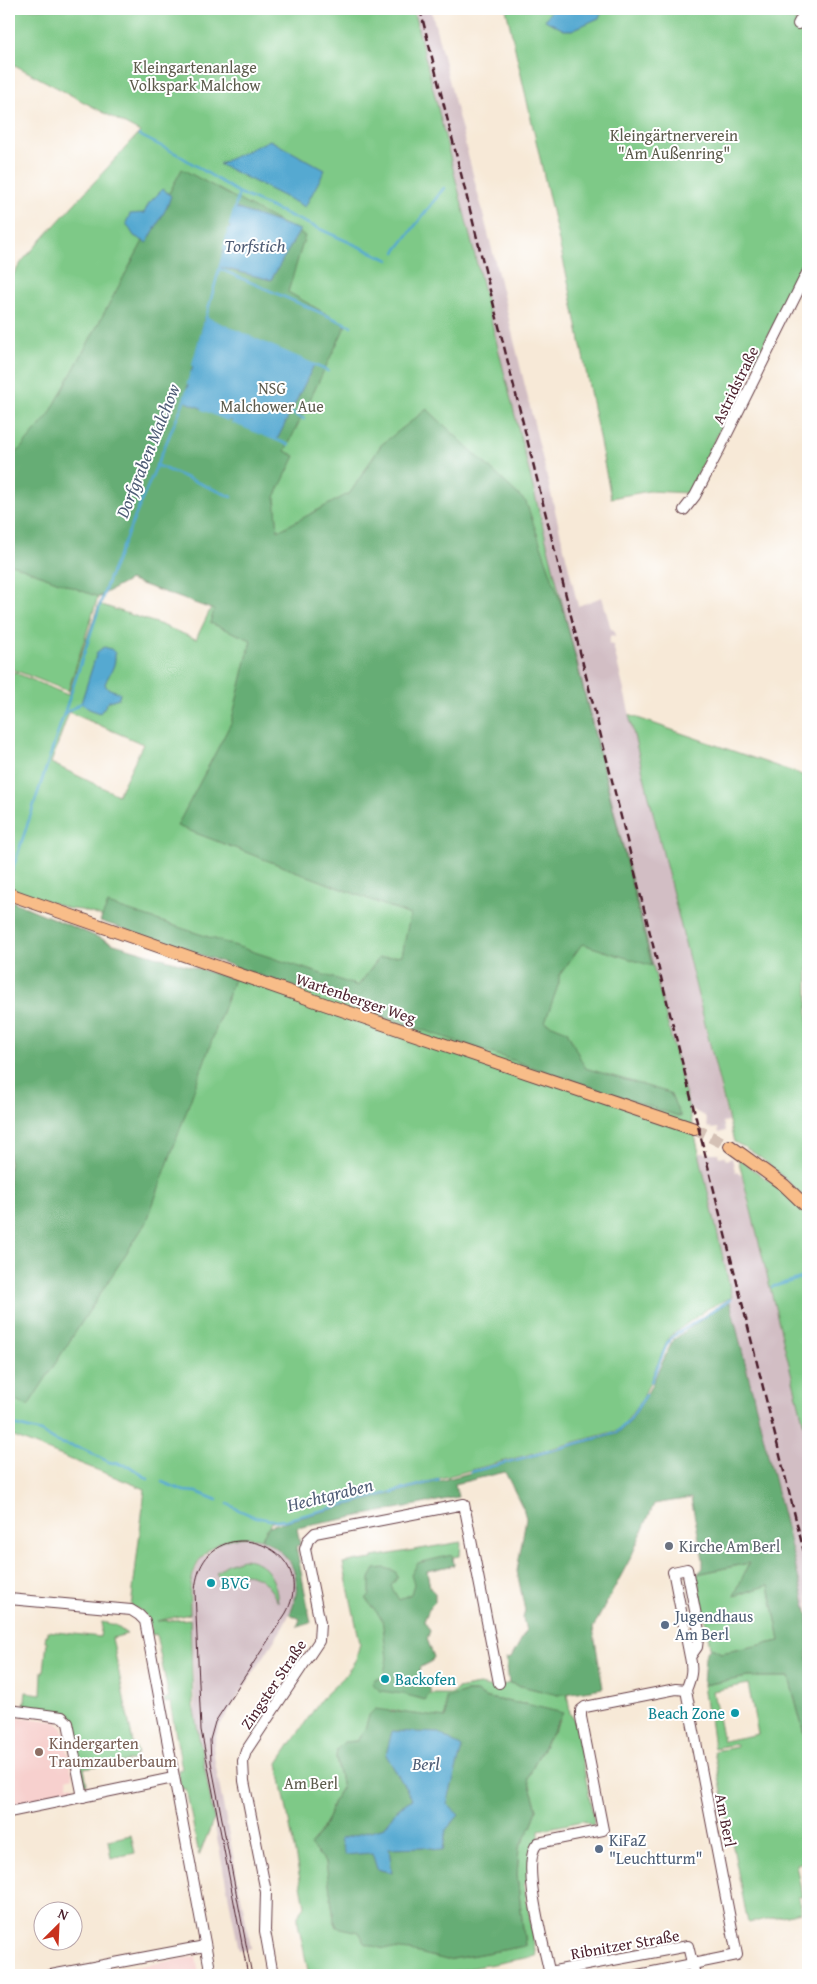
<svg xmlns="http://www.w3.org/2000/svg" width="817" height="1984" font-family="'Gentium Book Plus',serif">
	<rect width="100%" height="100%" fill="#fff"/>
	<filter id="ink" filterUnits="userSpaceOnUse"><feTurbulence type="fractalNoise" baseFrequency=".02" numOctaves="2"/><feDisplacementMap in="SourceGraphic" scale="10" xChannelSelector="R" yChannelSelector="G"/><feConvolveMatrix kernelMatrix="1 2 1 2 8 2 1 2 1" color-interpolation-filters="sRGB"/></filter>
	<filter id="wash" filterUnits="userSpaceOnUse"><feTurbulence type="fractalNoise" baseFrequency=".0096" numOctaves="4" result="noise"/><feDisplacementMap in="SourceGraphic" scale="20" xChannelSelector="R" yChannelSelector="G"/><feGaussianBlur stdDeviation="1.12" result="paint"/><feColorMatrix in="noise" values="0 0 0 0 0 0 0 0 0 0 0 0 0 0 0 0 0 1.4 0 .05"/><feComposite in="paint" operator="in"/></filter>
	<g filter="url(#wash)">
		<rect width="100%" height="100%" fill="#f7e9d7"/>
		<g fill="#f7d0ce">
			<polygon points="9,1716 54,1721 63,1728 73,1777 67,1779 68,1785 75,1786 67,1797 9,1809"/>
			<polygon points="196,1956 199,1975 94,1975"/>
		</g>
		<g fill="#d2bec4">
			<polygon points="413,9 431,9 494,257 578,606 602,597 611,629 614,630 615,636 611,635 608,644 613,645 728,1121 723,1122 725,1131 719,1133 718,1128 712,1129 711,1127 708,1128 705,1116 689,1109"/>
			<polygon points="701,1153 718,1153 719,1157 724,1156 726,1160 732,1158 735,1171 742,1176 808,1441 808,1616 730,1302 732,1297 699,1154"/>
			<polygon points="243,1536 261,1539 283,1553 294,1571 298,1590 296,1601 283,1627 223,1720 218,1729 213,1746 215,1763 251,1948 239,1950 200,1750 195,1712 190,1614 192,1579 200,1560 216,1545 225,1540"/>
		</g>
		<g fill="#7ec987" stroke="#647459" fill-rule="evenodd">
			<path d="M9,9h404l276,1100 43,188 -25,12 -38,28 -26,61 -20,28 -7,5 -330,89 -14,1 -11,18c-31,-7 -62,7 -69,40 -3,11 -2,23 -2,35l-33,7 33,-2 3,86 21,114 -15,36 -13,-66h-5l-3,-19 4,-1 -12,-67 -5,1 -1,-4 5,-1 -13,-64 -4,1c-3,-14 -5,-25 -21,-28l14,-118 -136,-54v-535l105,44 95,99 29,-84 -157,-49 -11,-1 -61,-21v-218l59,25 10,-33 21,-58 60,20 37,15 15,-31 -100,-34 -10,23h-3l-30,94 -59,-23v-387l14,-21 117,-128 -131,-70zM69,712l74,32 -25,51 -67,-32z"/>
			<polygon points="506,9 760,9 808,25 808,257 688,493 649,491 611,498 570,290"/>
			<path d="M629,715l179,62v424c-22,-21 -46,-47 -74,-59z"/>
			<polygon points="738,1158 788,1195 808,1215 808,1441"/>
			<path d="M461,1542l-1,14 -7,1 1,8 -27,6 5,31 -40,9 28,83h33l4,-5 22,-4 15,3 15,-5 49,12 9,-2 3,20 5,9 19,99 -1,5 -10,-5 -44,9v9l-11,43 -4,1 12,73 -102,19h-125l-11,-52v-8l7,-9 -27,-143 43,-64 23,-22 12,-18 4,-16 -17,-80 15,-3v1l15,-2v-2zM466,1692h10l11,6 43,7 30,15 -26,44 -6,15 9,30 -5,16 -13,23 -2,27 8,71 -78,14 -26,-7 25,-243 11,-15zM393,1710l16,4 -95,128 15,-26 3,-13 10,-15 -6,-30 1,-9 7,-7 13,-1 8,-12 5,-14z"/>
			<path d="M243,1559c24,1 33,21 35,43 -3,-3 -4,-9 -8,-13 -12,-18 -31,-18 -49,-9l-5,-7 11,-9z"/>
			<polygon points="750,1563 735,1596 769,1585 780,1641 721,1653 710,1647 697,1574"/>
			<polygon points="102,1622 115,1625 127,1634 112,1638 134,1748 136,1748 138,1754 135,1755 136,1759 114,1764 113,1763 84,1768 87,1784 84,1784 71,1721 24,1709 26,1692 41,1694 42,1671 44,1671 47,1642 45,1641 46,1635 48,1635 48,1631 100,1637"/>
			<polygon points="748,1677 789,1677 808,1749 808,1861 796,1864 802,1896 798,1896 801,1912 748,1923 714,1751 737,1747 736,1744 714,1748 710,1718 718,1717 723,1741 758,1734 748,1684 713,1691 717,1712 707,1713 703,1685"/>
			<polygon points="131,1835 135,1853 111,1858 108,1840"/>
		</g>
		<g fill="#66ad74" stroke="#586650">
			<polygon points="182,169 305,236 288,292 346,325 285,451 295,456 275,497 278,531 350,493 381,445 427,409 526,502 564,612 652,966 582,944 559,976 559,983 545,1022 567,1031 585,1068 670,1093 681,1117 100,921 108,904 358,986 379,958 402,955 410,915 177,826 231,723 251,640 210,623 214,610 130,580 98,597 9,563 9,462 49,415"/>
			<polygon points="9,900 114,944 234,979 147,1221 28,1406 9,1399"/>
			<path d="M730,1302l78,314v133l-19,-72h-41l-45,8 2,-29 5,-9 11,6 59,-12 -11,-56 -35,11 15,-33 -52,11 6,-6v-9l-12,-61 -37,6 -23,53 -38,71 10,60 -45,7 -49,-12 -3,-24 5,-1 15,-27 -3,-13 2,-7 -8,-40 9,-53 -3,-10 -18,-36 -50,12 3,13 -161,31 3,17 -4,1 15,77 -14,4 3,-8 -10,-5c15,-33 4,-60 -29,-75l8,-13 348,-92 13,-12 15,-24 28,-58 39,-28z"/>
			<polygon points="452,1555 454,1565 427,1571 430,1588 435,1593 435,1602 430,1607 424,1621 430,1631 427,1639 434,1657 431,1662 420,1667 419,1673 431,1691 425,1700 403,1694 381,1691 372,1684 376,1678 383,1678 387,1658 382,1619 366,1599 370,1594 370,1578 375,1569 385,1568 395,1571 398,1577 391,1586 399,1600 411,1594 414,1584 411,1575 418,1563"/>
			<polygon points="466,1692 476,1692 487,1698 530,1705 563,1713 534,1764 528,1779 537,1809 532,1825 519,1848 517,1875 525,1946 447,1960 410,1951 380,1948 365,1943 359,1932 337,1927 334,1920 326,1863 310,1845 320,1833 329,1816 332,1803 342,1788 336,1758 337,1749 344,1742 357,1741 365,1729 369,1715 375,1709 446,1718 446,1698"/>
		</g>
		<g fill="#55a9d1" stroke="#50647e">
			<polygon points="552,9 604,9 599,18 572,30 564,30 545,20"/>
			<polygon points="270,140 325,170 305,207 219,164"/>
			<polygon points="163,189 171,196 167,207 147,243 134,236 126,223 130,214 144,213 149,203"/>
			<polygon points="235,208 300,230 271,280 219,267"/>
			<polygon points="205,317 314,365 277,440 184,401"/>
			<path d="M104,647l7,2 4,4c1,15 -5,18 -10,31l2,4 13,5 -1,5 -10,3 -9,12 -11,-4 -8,-6 16,-51z"/>
			<polygon points="392,1731 439,1733 462,1748 447,1804 459,1815 446,1830 443,1850 425,1847 389,1848 392,1873 377,1869 372,1853 345,1855 340,1839 385,1827 397,1809 412,1799 386,1755"/>
		</g>
		<g fill="none" stroke-linecap="round" stroke-linejoin="round">
			<g stroke="#55a9d1" stroke-width="2.5">
				<polyline points="139,135 177,154 239,193 389,260"/>
				<polyline points="230,225 239,193"/>
				<polyline points="224,249 229,230"/>
				<polyline points="395,252 444,188"/>
				<polyline points="220,269 351,326"/>
				<polyline points="208,319 328,371"/>
				<polyline points="193,365 223,255"/>
				<polyline points="188,384 191,373"/>
				<polyline points="203,409 228,420"/>
				<polyline points="289,412 304,419"/>
				<polyline points="233,422 289,445"/>
				<polyline points="156,465 232,497"/>
				<polyline points="64,714 109,578 184,401 187,390"/>
				<polyline points="9,880 64,714 81,703"/>
				<polyline points="772,1287 808,1276"/>
				<polyline points="651,1382 668,1342 672,1337 731,1299"/>
				<polyline points="9,1424 41,1432 57,1442 83,1449 109,1462 129,1466 148,1479"/>
				<polyline points="471,1472 616,1433 629,1421 646,1395"/>
				<polyline points="162,1482 184,1491 197,1492 217,1500"/>
				<path d="M228,1504c18,11 37,18 58,16l153,-40"/>
			</g>
		</g>
	</g>
	<g filter="url(#ink)">
		<g fill="none" stroke-linecap="round" stroke-linejoin="round">
			<polyline stroke="#d4c1b5" stroke-width="12" stroke-dasharray="12 6" stroke-linecap="butt" points="694,1129 730,1146"/>
			<g stroke="#643d45" stroke-width="12">
				<g id="minor">
					<polyline points="798,24 806,9"/>
					<polyline points="684,510 695,496 719,450 808,271"/>
					<polyline points="9,1599 131,1610 139,1615 145,1621 211,1975"/>
					<polyline points="9,1710 62,1717 68,1723 83,1797"/>
					<polyline points="9,1812 173,1778"/>
					<polyline points="549,1972 688,1946 695,1975"/>
					<polyline points="51,1975 205,1946"/>
					<polyline points="273,1975 265,1931 266,1892 244,1781 243,1761 246,1751 319,1641 320,1623 305,1549 308,1540 315,1533 464,1504 499,1683"/>
					<path d="M550,1975c-5,-26 -31,-115 -12,-132l65,-13 -22,-113v-7l4,-3 91,-18 10,1"/>
					<path d="M638,1975l99,-20 -51,-265c5,-12 7,-20 4,-33l-16,-82 -1,-3 14,-3 12,62 -2,16 -7,10"/>
				</g>
			</g>
			<g stroke="#643d45" stroke-width="14">
				<g id="major">
					<polyline points="9,894 327,1005 694,1129"/>
					<polyline points="730,1146 784,1185 808,1208"/>
				</g>
			</g>
			<use href="#minor" stroke="#fff" stroke-width="10"/>
			<use href="#major" stroke="#f8bd89" stroke-width="12"/>
			<path stroke="#4a1f2b" stroke-width="1" d="M248,1975l-47,-245 -6,-139c6,-87 129,-48 91,22l-71,109 -5,18 1,22 41,213"/>
			<polyline stroke="#4a1f2b" stroke-width="2.5" stroke-dasharray="8 4" stroke-linecap="butt" points="420,9 808,1568"/>
		</g>
	</g>
	<circle fill="#6b7280" stroke="#fff" stroke-width="2" cx="669" cy="1546" r="5"/>
	<g fill="#0f9aa8" stroke="#fff" stroke-width="2">
		<circle cx="211" cy="1583" r="5"/>
		<circle cx="385" cy="1679" r="5"/>
		<circle cx="735" cy="1713" r="5"/>
	</g>
	<g fill="#5c6f8a" stroke="#fff" stroke-width="2">
		<circle cx="665" cy="1625" r="5"/>
		<circle cx="599" cy="1849" r="5"/>
	</g>
	<circle fill="#8d6e63" stroke="#fff" stroke-width="2" cx="39" cy="1752" r="5"/>
	<g text-anchor="middle" stroke-width="4" stroke-linejoin="round" paint-order="stroke">
		<g font-size="16" fill="#5c5a4b" stroke="#fff">
			<text x="195" y="73">Kleingartenanlage<tspan x="195" dy="18">Volkspark Malchow</tspan></text>
			<text x="674" y="141">Kleingärtnerverein<tspan x="674" dy="18">"Am Außenring"</tspan></text>
			<text x="272" y="394">NSG<tspan x="272" dy="18">Malchower Aue</tspan></text>
			<text x="311" y="1789">Am Berl</text>
		</g>
		<g font-size="16" fill="#4a1f2b" stroke="#fff">
			<text transform="translate(735 385) rotate(-64)" y="6">Astridstraße</text>
			<text transform="translate(356 998) rotate(19)" y="6">Wartenberger Weg</text>
			<text transform="translate(273 1684) rotate(-56)" y="6">Zingster Straße</text>
			<text transform="translate(726 1820) rotate(79)" y="6">Am Berl</text>
			<text transform="translate(625 1944) rotate(-10)" y="6">Ribnitzer Straße</text>
		</g>
		<g font-size="16" fill="#5b616d" stroke="#fff" text-anchor="start">
			<text x="679" y="1552">Kirche Am Berl</text>
		</g>
		<g font-size="16" fill="#0d838f" stroke="#fff" text-anchor="start">
			<text x="221" y="1589">BVG</text>
			<text x="395" y="1685">Backofen</text>
			<text x="725" y="1719" text-anchor="end">Beach Zone</text>
		</g>
		<g font-size="16" fill="#4e5e75" stroke="#fff" text-anchor="start">
			<text x="675" y="1622">Jugendhaus<tspan x="675" dy="18">Am Berl</tspan></text>
			<text x="609" y="1846">KiFaZ<tspan x="609" dy="18">"Leuchtturm"</tspan></text>
		</g>
		<g font-size="16" fill="#785e54" stroke="#fff" text-anchor="start">
			<text x="49" y="1749">Kindergarten<tspan x="49" dy="18">Traumzauberbaum</tspan></text>
		</g>
		<g font-size="18" font-style="italic" fill="#4f5d76" stroke="#fff">
			<text x="255" y="252">Torfstich</text>
			<text transform="translate(148 451) rotate(-68)" y="6">Dorfgraben Malchow</text>
			<text transform="translate(330 1495) rotate(-14)" y="6">Hechtgraben</text>
			<text x="426" y="1770">Berl</text>
		</g>
	</g>
	<rect width="817" height="1984" fill="none" stroke="#fff" stroke-width="30"/>
	<g transform="translate(58 1926) rotate(24)"><circle r="24" fill="#ffffff" stroke="#b7a5aa"/>
	<path d="M0-4L9 19L0 12L-9 19Z" fill="#c8321e"/>
	<text y="-8" font-size="14" font-weight="bold" text-anchor="middle" fill="#4a1f2b">N</text>
	</g>
</svg>
